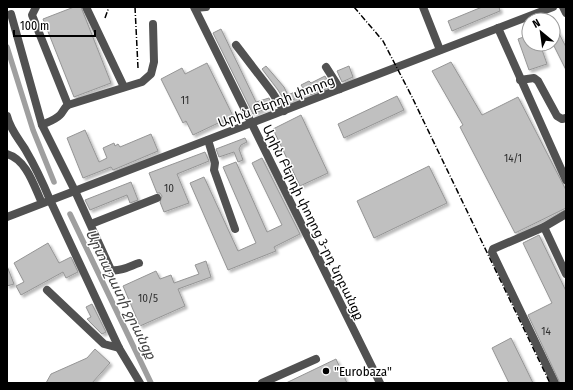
<svg xmlns="http://www.w3.org/2000/svg" width="573" height="390" font-family="'Fira Sans Condensed','Noto Sans Armenian',sans-serif">
	<defs>
		<filter id="shadow"><feDropShadow dx="2.5" dy="2.5" stdDeviation="1" flood-color="#0004"/></filter>
	</defs>
	<rect width="100%" height="100%" fill="#fff"/>
	<g fill="none" stroke-linecap="round" stroke-linejoin="round">
		<g stroke="#9f9f9f" stroke-width="5.5">
			<polyline points="7,47 33,130 54,182"/>
			<polyline points="70,214 151,383"/>
		</g>
	</g>
	<g fill="#c0c0c0" stroke="#959595" filter="url(#shadow)">
		<polygon points="74,7 81,7 111,83 74,97 43,19"/>
		<polygon points="482,7 499,7 500,11 452,31 448,21"/>
		<polygon points="553,22 566,47 566,70 553,44"/>
		<polygon points="221,29 256,102 269,98 272,106 253,114 213,33"/>
		<polygon points="529,35 529,44 540,44 547,64 529,70 518,39"/>
		<polygon points="451,62 482,115 518,97 566,190 566,208 515,233 460,127 463,125 432,71"/>
		<polygon points="207,63 233,116 193,135 186,121 183,123 161,79 182,68 185,74"/>
		<polygon points="266,66 284,87 288,95 303,88 301,85 309,81 311,83 325,76 331,87 310,95 309,93 297,99 297,98 286,103 278,90 262,69"/>
		<polygon points="349,66 353,77 342,82 337,71"/>
		<polygon points="397,96 404,110 344,138 338,124"/>
		<polygon points="301,115 328,173 300,186 273,129"/>
		<polygon points="85,130 99,162 107,158 103,148 114,143 115,146 118,144 120,147 151,134 158,151 113,170 111,167 83,178 67,138"/>
		<polygon points="245,138 247,142 241,145 239,149 243,160 238,162 234,152 219,157 216,149"/>
		<polygon points="205,152 209,161 177,174 189,203 164,212 160,202 162,196 160,193 157,193 149,173"/>
		<polygon points="262,158 300,234 274,247 276,251 228,270 190,183 204,177 238,251 256,243 223,167 236,162 267,232 282,225 252,163"/>
		<polygon points="429,166 447,203 374,238 357,201"/>
		<polygon points="131,182 138,200 130,203 127,195 90,210 85,200"/>
		<polygon points="539,235 566,291 566,383 560,383 528,315 552,303 523,243"/>
		<polygon points="48,243 59,263 71,257 78,272 66,278 63,272 21,295 16,286 24,282 14,263"/>
		<polygon points="206,261 211,277 178,289 185,306 140,326 123,286 156,271 160,279 171,275 174,283 199,274 195,265"/>
		<polygon points="7,266 14,284 7,286"/>
		<polygon points="92,304 106,332 102,334 87,319 91,317 86,307"/>
		<polygon points="511,338 533,383 509,383 492,348"/>
		<polygon points="95,349 110,363 92,383 46,383 51,374 87,358"/>
		<polygon points="336,359 347,383 286,383"/>
	</g>
	<g fill="none" stroke-linecap="round" stroke-linejoin="round">
		<g stroke="#515151" stroke-width="8">
			<polyline points="36,7 32,15 68,105"/>
			<polyline points="86,7 124,87"/>
			<polyline points="194,7 380,383"/>
			<polyline points="423,7 440,50"/>
			<polyline points="563,7 566,13"/>
			<polyline points="195,8 206,7"/>
			<path d="M11,14l31,111 33,66 36,79c9,2 19,-4 28,-7"/>
			<polyline points="498,28 566,180"/>
			<polyline points="236,45 272,92 284,111"/>
			<polyline points="326,67 340,89"/>
			<polyline points="520,80 534,78 538,81 557,116 562,119 566,118"/>
			<path d="M7,116c3,13 11,22 18,33 10,17 18,34 25,51l69,148 21,35"/>
			<path d="M42,125c6,-3 13,-5 18,-10 3,-3 4,-7 8,-10l74,-23 9,-8 3,-12 -1,-38"/>
			<polyline points="208,140 215,163 214,170 235,229"/>
			<path d="M7,154c20,6 27,32 35,49"/>
			<polyline points="7,217 553,7"/>
			<polyline points="91,224 157,198"/>
			<polyline points="544,227 566,274"/>
			<polyline points="47,290 104,344 119,348"/>
			<polyline points="262,383 316,359"/>
			<polyline points="555,383 492,252 493,249 544,227 566,214"/>
		</g>
		<g stroke="#000" stroke-width="1.5" stroke-dasharray="6 2 1 2" stroke-linecap="butt">
			<polyline points="135,7 138,68"/>
			<polyline points="354,7 383,41 411,95 550,383"/>
			<polyline points="105,18 109,7"/>
		</g>
	</g>
	<circle fill="#000" stroke="#fff" stroke-width="1.5" cx="326" cy="371" r="4"/>
	<g text-anchor="middle" stroke-width="3" stroke-linejoin="round" paint-order="stroke">
		<g font-size="11" fill="#303030">
			<text x="185" y="104">11</text>
			<text x="513" y="162">14/1</text>
			<text x="169" y="192">10</text>
			<text x="148" y="302">10/5</text>
			<text x="546" y="335">14</text>
		</g>
		<g font-size="13" fill="#000" stroke="#fff">
			<text transform="translate(276 101) rotate(-21)" y="5">Արին Բերդի փողոց</text>
			<text transform="translate(314 222) rotate(64)" y="5">Արին Բերդի փողոց 3-րդ նրբանցք</text>
		</g>
		<g font-size="13" fill="#000" stroke="#fff" text-anchor="start">
			<text x="334" y="376">"Eurobaza"</text>
		</g>
		<g font-size="14" font-style="italic" fill="#404040" stroke="#fff">
			<text transform="translate(121 294) rotate(64)" y="5">Արտաշատի ջրանցք</text>
		</g>
	</g>
	<rect width="573" height="390" fill="none" stroke="#000000" stroke-width="16"/>
	<g transform="translate(541 32) rotate(331)"><circle r="19" fill="#ffffff" stroke="#999999"/>
	<path d="M0-3L7 15L0 10L-7 15Z" fill="#000000"/>
	<text y="-6" font-size="11" font-weight="bold" text-anchor="middle" fill="#000000">N</text>
	</g>
	<path d="M14 30v6h81v-6" fill="none" stroke="#000000" stroke-width="2"/>
	<text x="20" y="30" font-size="12" fill="#000000" stroke="#ffffff" stroke-width="3" paint-order="stroke">100 m</text>
</svg>
